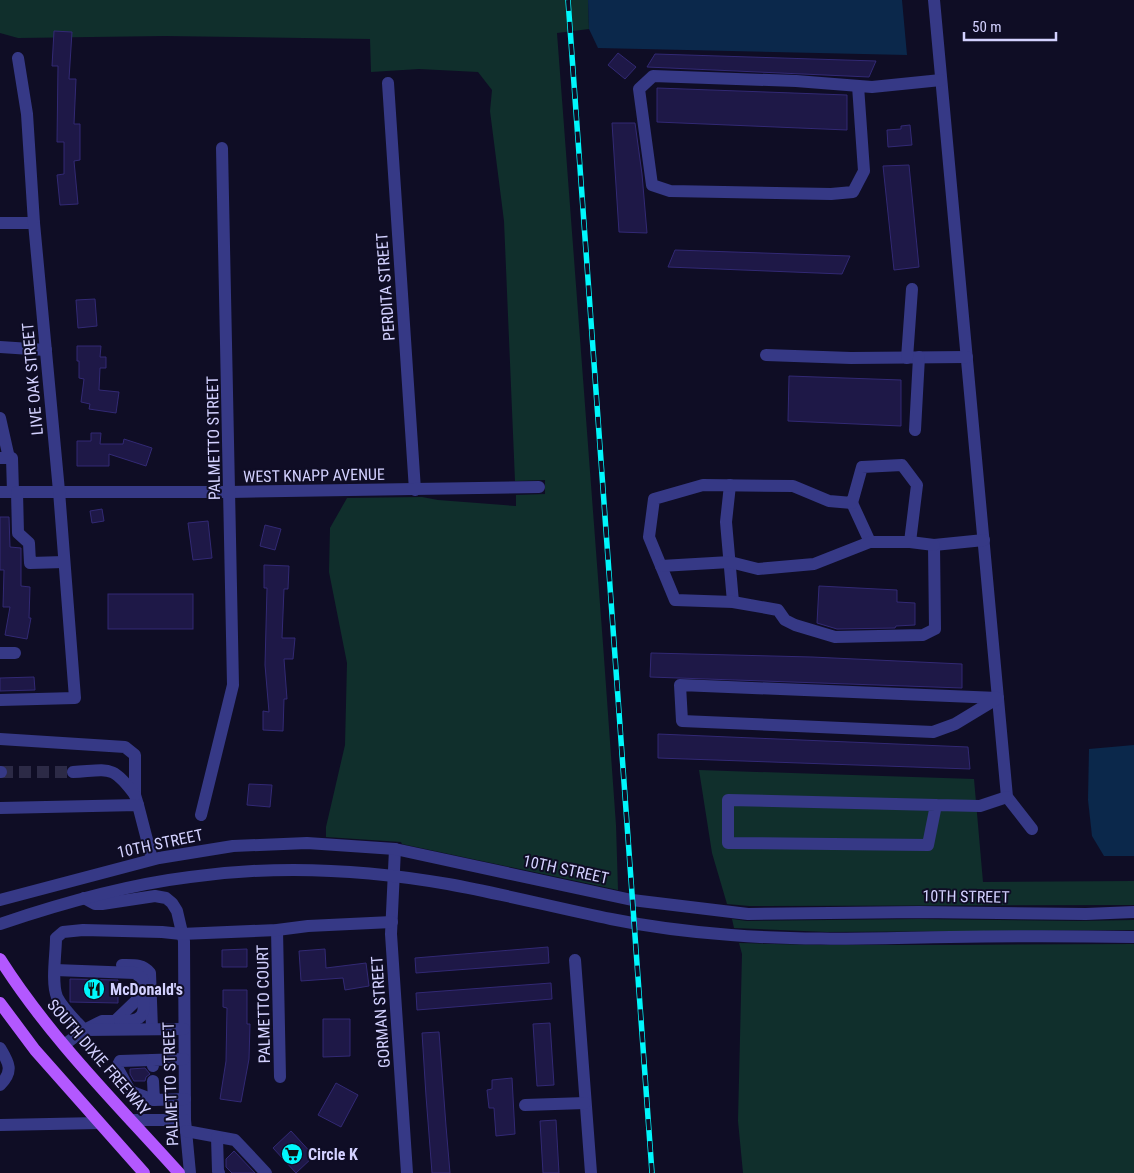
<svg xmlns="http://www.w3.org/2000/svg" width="1134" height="1173" font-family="'Roboto Condensed',sans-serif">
	<rect width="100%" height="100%" fill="#0f0d25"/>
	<g fill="#102f2c">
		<polygon points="0,0 588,0 589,29 557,33 603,644 616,825 618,890 402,844 401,842 326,837 326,827 345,745 347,663 329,572 330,528 347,498 422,497 438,500 516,506 516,495 545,494 545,480 515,481 504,221 490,111 492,90 478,72 419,69 371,72 370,39 165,36 18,38 0,33"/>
		<polygon points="699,770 974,779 983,882 1134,881 1134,905 749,906 727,904 712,853"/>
		<polygon points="732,919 747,921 919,919 1079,921 1134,920 1134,930 827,932 734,928"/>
		<path d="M739,943c131,4 263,1 395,1v229h-391l-5,-52 4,-167z"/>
	</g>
	<g fill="#0b284b">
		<polygon points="588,0 902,0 907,55 598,48 589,29"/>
		<polygon points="1134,745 1134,856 1104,856 1092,836 1088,800 1089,749"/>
	</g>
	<g fill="#1e1847" stroke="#322974">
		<polygon points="54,31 72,32 69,79 76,79 74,124 80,124 80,160 74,161 78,204 60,205 57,175 64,174 64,142 57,142 58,66 52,66"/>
		<polygon points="618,53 636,67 625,79 608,65"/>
		<polygon points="655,54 876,61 869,77 647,67"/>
		<polygon points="657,88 847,95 847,130 657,122"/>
		<polygon points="612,123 635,123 642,174 647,233 619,232"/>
		<polygon points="910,125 912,145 888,147 887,130 901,129 901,126"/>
		<polygon points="909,165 919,267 894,270 883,166"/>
		<polygon points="675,250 850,256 842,274 668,267"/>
		<polygon points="95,299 97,326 78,328 76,300"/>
		<polygon points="77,346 101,346 100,357 106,357 106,368 100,368 99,390 119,392 116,413 89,409 90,404 81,402 84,379 79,378 79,361 77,361"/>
		<polygon points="789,376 901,380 901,426 788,421"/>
		<polygon points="91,433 101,433 100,444 123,444 124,439 152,448 146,466 109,454 109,466 77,466 77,441 91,441"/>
		<polygon points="102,509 104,521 92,523 90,511"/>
		<polygon points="0,517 9,517 10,547 21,548 21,586 30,587 29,618 31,618 27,639 5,635 10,607 3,607 4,570 0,570"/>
		<polygon points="208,521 212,558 193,560 188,523"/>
		<polygon points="265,525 281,529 275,550 260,546"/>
		<polygon points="264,565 289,566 288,589 284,589 282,638 295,638 293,659 284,659 287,699 284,699 283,731 263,730 263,711 269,712 265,665 267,588 264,588"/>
		<polygon points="819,586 897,590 897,602 915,603 915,625 896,626 895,628 837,629 817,623"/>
		<rect x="108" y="594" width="85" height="35"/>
		<polygon points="651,653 812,657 962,664 962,688 650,677"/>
		<polygon points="34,677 35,690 0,691 0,678"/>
		<polygon points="658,734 968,747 970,769 658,758"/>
		<polygon points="249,784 272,785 270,807 247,805"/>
		<polygon points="548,947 549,963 416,973 415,958"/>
		<polygon points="247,949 247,967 222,967 222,950"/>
		<polygon points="325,949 326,968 366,963 369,986 345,990 343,978 301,981 299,951"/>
		<polygon points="70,979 118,980 118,1003 70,1002"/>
		<polygon points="551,983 552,999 417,1010 416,993"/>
		<polygon points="223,990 247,990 247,1024 250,1024 249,1059 241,1102 220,1099 226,1061 227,1008 223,1007"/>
		<polygon points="323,1019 350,1019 350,1056 323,1057"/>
		<polygon points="550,1023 554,1085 537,1086 533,1024"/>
		<polygon points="439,1032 446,1126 450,1173 432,1173 426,1096 422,1033"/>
		<polygon points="145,1068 150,1074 146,1077 145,1081 134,1081 130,1074 130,1069"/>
		<polygon points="512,1078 515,1134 496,1136 494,1108 489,1108 487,1090 492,1089 492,1080"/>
		<polygon points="336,1083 358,1095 341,1127 318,1115"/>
		<polygon points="556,1120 559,1173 543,1173 540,1121"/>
		<polygon points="291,1131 314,1156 296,1173 273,1148"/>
		<polygon points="234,1151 255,1173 232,1173 226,1167 226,1159"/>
	</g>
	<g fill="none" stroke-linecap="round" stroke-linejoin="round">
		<polyline stroke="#2c2a46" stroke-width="12" stroke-dasharray="12 6" stroke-linecap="butt" points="1,772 73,772"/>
		<g stroke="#363986" stroke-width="12">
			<polyline points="934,0 1007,797 1032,829"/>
			<polyline points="388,83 415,490"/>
			<polyline points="858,86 864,171 853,192 831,194 670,191 652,185 639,89 653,76 796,81 872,87 941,80"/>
			<polyline points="0,223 34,223"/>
			<polyline points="0,347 46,350"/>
			<polyline points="766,355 851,358 967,357"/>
			<polyline points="907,358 912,289"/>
			<polyline points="0,418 9,458"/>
			<polyline points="915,430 919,357"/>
			<polyline points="0,458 12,458 13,492"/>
			<polyline points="730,485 726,522 733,602"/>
			<polyline points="0,492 230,492 539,487"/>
			<polyline points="17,492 18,533 29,543 30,563 64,562"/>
			<polyline points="852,503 870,542"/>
			<polyline points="910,542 917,485 902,465 862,467 852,503 829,501 793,486 703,485 654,499 649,537 675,600 733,602 778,610 785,620 795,625 835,637 923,635 935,629 934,545 984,540"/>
			<polyline points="661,566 730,562 758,569 814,564 870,542 910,542 934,545"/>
			<polyline points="0,653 15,653"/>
			<polygon points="680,685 998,698 955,724 933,732 682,721"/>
			<polyline points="0,700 75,698 59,491 34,223 27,114 18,58"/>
			<polyline points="0,739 125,747 135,755 135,795 138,805"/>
			<polyline points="0,772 1,772"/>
			<path d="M73,772c36,-2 39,-8 62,23"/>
			<polyline points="936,805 928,845 728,843 728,800 936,805 980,806 1007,797"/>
			<polyline points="0,808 138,805 152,859"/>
			<polyline points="201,815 233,685 222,148"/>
			<polyline points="395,849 391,934 407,1173"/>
			<polyline points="84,898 95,904 102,904 155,896 166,898 172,903 177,911 184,941 185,1120 190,1173"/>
			<polyline points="0,900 159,858 233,846 307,843 395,849 632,900 748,914 919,912 1086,914 1134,912"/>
			<path d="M0,924c62,-21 125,-39 190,-47 85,-12 173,-8 258,7 55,10 109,24 163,35 39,8 80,13 120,16 73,6 146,3 219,2 61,-1 123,-1 184,0"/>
			<polyline points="277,930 280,1077"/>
			<polyline points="575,960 591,1173"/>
			<path d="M122,965c11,0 21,-1 28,8l2,56"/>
			<polyline points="55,970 135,973 142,978 144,987 143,994 115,1021 102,1021 84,1030 64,1045"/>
			<path d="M120,1021c22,1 26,-5 23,-27"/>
			<path d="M184,1029l-100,1c-9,-10 -21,-21 -27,-33 -6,-15 -1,-43 -1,-59l7,-6 20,-2 79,2 19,2 96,-4 31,-4 84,-4"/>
			<path d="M0,1048c9,15 14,23 0,37"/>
			<polyline points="152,1060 120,1061 117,1067 130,1091 154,1100"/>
			<polyline points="153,1066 152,1060 184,1059"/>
			<polyline points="153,1081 154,1100 185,1099"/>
			<polyline points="525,1105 585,1103"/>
			<polyline points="131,1120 185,1120"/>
			<polyline points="0,1125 99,1123"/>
			<polyline points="186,1131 235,1140 266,1173"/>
			<polyline points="217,1137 218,1171 219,1173"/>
		</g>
		<g stroke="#b358ff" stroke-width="12">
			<path d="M0,959c50,79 117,145 179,214"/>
			<polyline points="0,1003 35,1050 144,1173"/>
		</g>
		<g stroke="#00f7fc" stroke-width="5.5">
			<polyline id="rail" points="568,0 652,1173"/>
		</g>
		<use href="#rail" stroke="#0f0d25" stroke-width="4" stroke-dasharray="11" stroke-linecap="butt"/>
	</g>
	<defs>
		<g id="restaurant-disc" transform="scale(1.125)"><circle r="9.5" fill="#00f7fc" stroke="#0f0d25"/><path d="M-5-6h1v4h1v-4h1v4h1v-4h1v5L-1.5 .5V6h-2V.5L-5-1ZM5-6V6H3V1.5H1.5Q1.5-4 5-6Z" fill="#111"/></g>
		<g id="supermarket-disc" transform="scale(1.125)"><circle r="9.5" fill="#00f7fc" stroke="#0f0d25"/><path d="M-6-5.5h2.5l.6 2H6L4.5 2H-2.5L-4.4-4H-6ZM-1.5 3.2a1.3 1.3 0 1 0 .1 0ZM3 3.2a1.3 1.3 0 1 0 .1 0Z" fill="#111"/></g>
	</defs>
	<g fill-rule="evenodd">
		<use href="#restaurant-disc" x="94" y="989"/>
		<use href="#supermarket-disc" x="292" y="1154"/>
	</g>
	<g text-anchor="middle" stroke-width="4" stroke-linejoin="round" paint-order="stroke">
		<g font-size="16" fill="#d3d1ff" stroke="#0f0d25">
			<text transform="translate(385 287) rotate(-94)" y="6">PERDITA STREET</text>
			<text transform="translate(32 379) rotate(-95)" y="6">LIVE OAK STREET</text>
			<text transform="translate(213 438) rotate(-91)" y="6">PALMETTO STREET</text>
			<text transform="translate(314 475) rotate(-1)" y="6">WEST KNAPP AVENUE</text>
			<text transform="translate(160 843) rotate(-12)" y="6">10TH STREET</text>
			<text transform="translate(566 869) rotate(12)" y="6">10TH STREET</text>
			<text transform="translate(966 896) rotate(1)" y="6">10TH STREET</text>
			<text transform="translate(263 1004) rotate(-91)" y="6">PALMETTO COURT</text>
			<text transform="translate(380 1012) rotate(-94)" y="6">GORMAN STREET</text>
			<text transform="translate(99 1057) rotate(49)" y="6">SOUTH DIXIE FREEWAY</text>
			<text transform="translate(170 1084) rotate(-92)" y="6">PALMETTO STREET</text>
		</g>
		<g font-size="16" font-weight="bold" fill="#d3d1ff" stroke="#0f0d25" text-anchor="start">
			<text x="110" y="995">McDonald's</text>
			<text x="308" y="1160">Circle K</text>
		</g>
	</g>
	<path d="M964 32v8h92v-8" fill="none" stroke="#d3d1ff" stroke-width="2.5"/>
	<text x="972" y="32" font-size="15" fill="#d3d1ff" stroke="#0f0d25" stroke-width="4" paint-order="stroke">50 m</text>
</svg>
